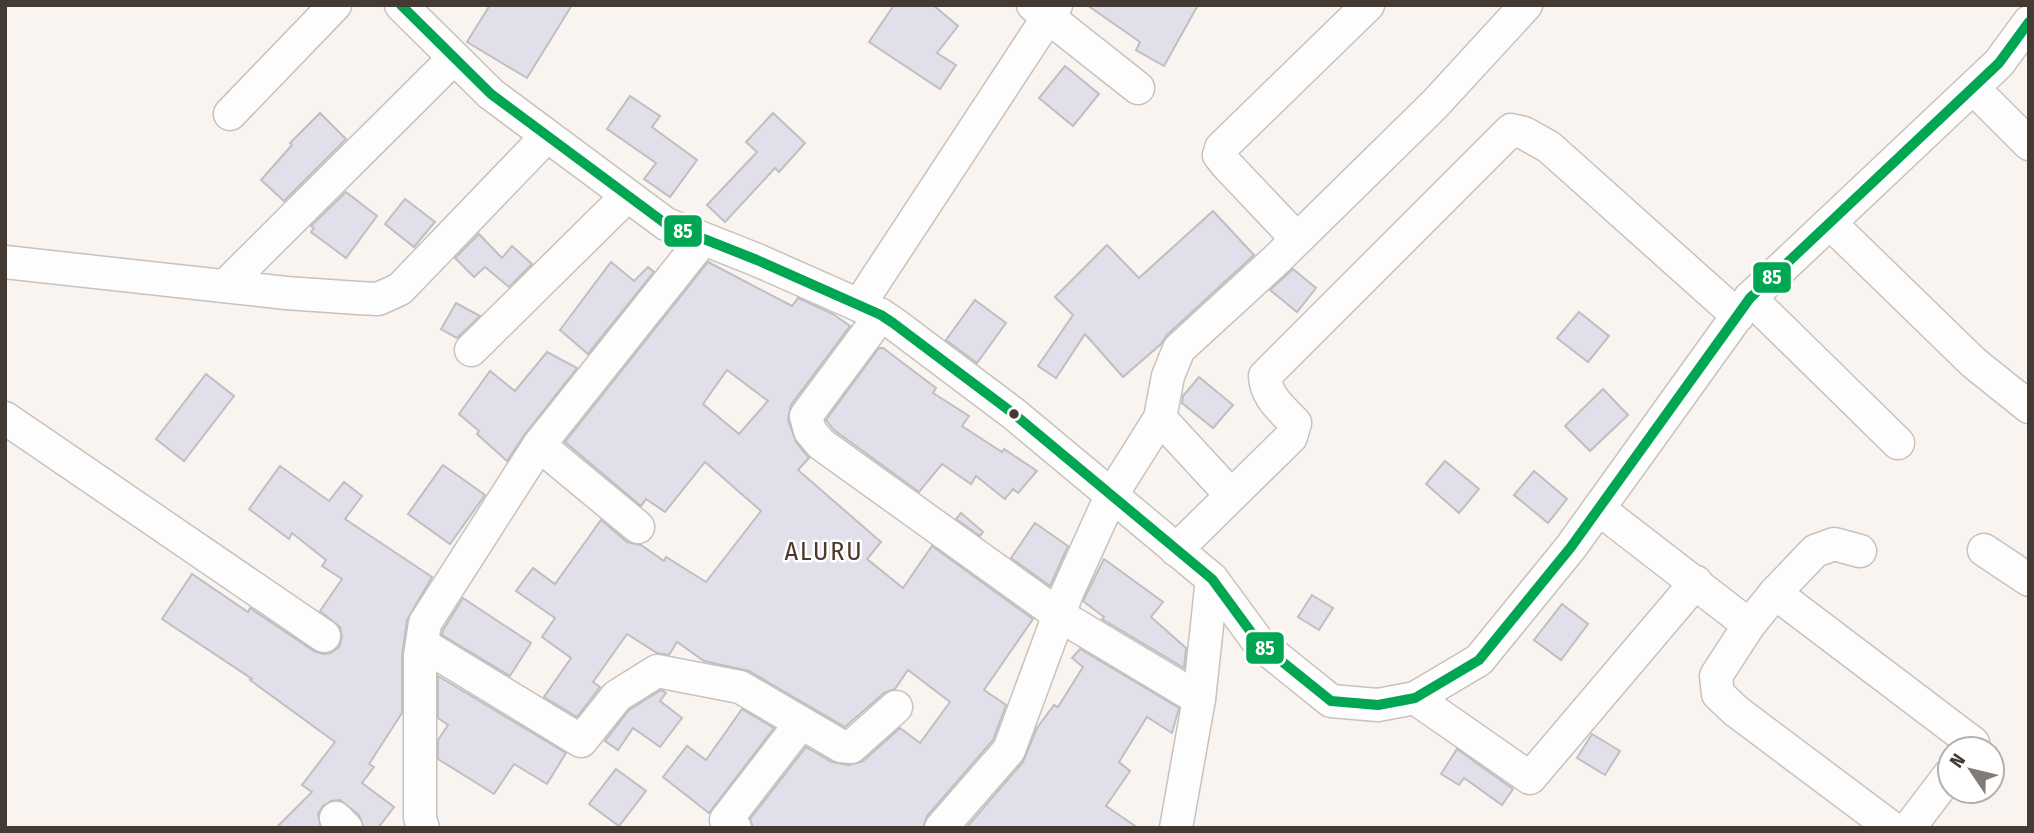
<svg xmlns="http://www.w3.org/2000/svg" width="2034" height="833" font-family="'Fira Sans Condensed',sans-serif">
	<rect width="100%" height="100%" fill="#f9f4f0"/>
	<g fill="#e1e0ea" stroke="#c0bec1" stroke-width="2" fill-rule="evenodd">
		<polygon points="490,5 572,5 527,78 467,42"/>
		<polygon points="894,5 933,5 958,26 937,53 956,65 940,89 869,42"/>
		<polygon points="1087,5 1198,5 1164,66 1136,50 1140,42"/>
		<polygon points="1065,66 1099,94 1073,126 1039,98"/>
		<polygon points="630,96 660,116 652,127 697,160 670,197 644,179 656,163 607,129"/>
		<polygon points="320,113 346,139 284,201 261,180 292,145 290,143"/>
		<polygon points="773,113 805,143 779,172 775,168 725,222 707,205 757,152 746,142"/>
		<polygon points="346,192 377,216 346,258 311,232 314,228 311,226"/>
		<polygon points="405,199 435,222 414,247 385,224"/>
		<polygon points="1213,211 1254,255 1167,335 1161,344 1123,377 1085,334 1056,378 1038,366 1073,315 1055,297 1107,245 1139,278"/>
		<polygon points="479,234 502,258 512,246 532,264 509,287 485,267 474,277 455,258"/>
		<polygon points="611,262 634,281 648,267 654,272 588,354 560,330"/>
		<path d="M708,262l84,44 6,-8 35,16 17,12 -59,79 -3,15 8,22 13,16 -11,12 83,72 -14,17 36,29 29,-42 101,73 -49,71 22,15 -13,35 -66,76 -4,12h-170l-3,-9 56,-72 26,15 17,3 14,-4 37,-33 20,15 30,-41 -42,-32 -13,19 -11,4 -39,34 -96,-56 -45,-10 -27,-19 -8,13 -12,-2 -30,-19 -34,48 7,5 -23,30 -33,-20 27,-39 -29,-21 13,-19 -39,-27 17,-23 22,16 46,-64 26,22 14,3 23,16 2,-4 40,25 55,-71 -56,-49 -40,50 -19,-13 -5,7 -76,-64zM727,370l41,31 -29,33 -36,-30z"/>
		<polygon points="1293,269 1316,288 1297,312 1270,290"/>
		<polygon points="975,300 1006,323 977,363 946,340"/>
		<polygon points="456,303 480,316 457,338 441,329"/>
		<polygon points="1579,312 1609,336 1588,362 1557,338"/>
		<polygon points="879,348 883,348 936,388 933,393 969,416 962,426 1002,452 1004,449 1037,471 1018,493 1013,489 1005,499 976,476 971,484 942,464 919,492 834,430 826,420"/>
		<polygon points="547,352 577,368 525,434 507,461 477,434 479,431 459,414 490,371 515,391"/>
		<polygon points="206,374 234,396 184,461 156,439"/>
		<polygon points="1199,377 1233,405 1213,428 1182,403 1183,396"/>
		<polygon points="1603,389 1628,415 1590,451 1565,426"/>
		<polygon points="1445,461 1479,489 1459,513 1426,484"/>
		<polygon points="443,465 485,495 450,544 408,514"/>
		<polygon points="280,466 329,501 344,482 362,496 345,519 432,577 407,620 402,656 402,713 369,764 374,767 362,783 394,807 378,828 364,828 359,815 340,800 331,801 323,806 318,814 321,828 276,828 312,792 302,785 335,742 250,680 252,679 162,619 192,574 248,612 250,608 314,651 323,654 331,653 339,647 342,637 340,627 320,611 342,579 322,566 326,560 292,533 289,539 249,509"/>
		<polygon points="1534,471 1567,499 1548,523 1514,495"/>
		<polygon points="961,513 983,532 980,536 956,519"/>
		<polygon points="1035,523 1068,546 1050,586 1011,558"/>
		<polygon points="1104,559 1163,602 1151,617 1186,648 1184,668 1102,619 1104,617 1083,601"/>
		<polygon points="1312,595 1333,608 1319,630 1298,617"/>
		<polygon points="463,598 531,643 510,676 442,635 443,630"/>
		<polygon points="1562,604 1588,624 1561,660 1534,640"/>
		<polygon points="1080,649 1179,708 1172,733 1147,717 1119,762 1130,771 1106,806 1138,828 966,828 1023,762 1037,728 1054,705 1058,707 1083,667 1072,658"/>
		<polygon points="438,676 566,753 547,784 514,764 494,794 438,759 438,740 448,725 438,718"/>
		<polygon points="661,690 666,693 660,701 682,718 660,747 633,728 618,750 605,741 629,710"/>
		<polygon points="742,709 774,728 709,813 663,777 687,746 706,760"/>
		<polygon points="1592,734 1620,751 1605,775 1577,758"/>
		<polygon points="1457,749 1513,789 1502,805 1464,778 1459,785 1441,774"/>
		<polygon points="616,769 646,791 619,826 589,804"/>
	</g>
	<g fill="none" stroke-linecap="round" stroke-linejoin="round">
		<g stroke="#c8c1bc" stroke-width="35">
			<g id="minor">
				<polyline points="401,5 491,94 666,224 757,260 881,315 893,323 1014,414 1212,579 1259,643 1331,701 1378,705 1415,698 1479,660 1571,547 1750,298 1999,63 2029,22"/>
				<polyline points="1033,5 1138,88"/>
				<polyline points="1973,88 2029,144"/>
				<polyline points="230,114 335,5"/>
				<polyline points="1830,223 1974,363 2029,407"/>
				<polyline points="1297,239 1226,164 1219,155 1221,148 1368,5"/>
				<polyline points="5,262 286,293 358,298 378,299 400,289 547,136"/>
				<polyline points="225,286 454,58"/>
				<polyline points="1750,298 1898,443"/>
				<polyline points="859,305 1056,5"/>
				<polyline points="881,315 806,416 810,431 821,444 1059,615 1199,699"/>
				<polyline points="471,350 627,196"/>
				<polyline points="5,418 324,636"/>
				<polyline points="539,445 638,527"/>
				<polyline points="1231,495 1160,418 1168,376 1179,349 1276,260 1435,104 1526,5"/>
				<polyline points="1599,509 1749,625"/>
				<path d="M1176,550l115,-113 4,-14c-14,-15 -29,-26 -30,-47l246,-246 13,3 25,14 189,169"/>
				<polyline points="1984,550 2029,580"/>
				<polyline points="1775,593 1815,551 1834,544 1860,551"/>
				<polyline points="422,644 581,741 617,696 657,671 740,687 841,746 851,747 896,707"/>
				<polyline points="1415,698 1530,778 1696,582"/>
				<polyline points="336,818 346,828"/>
				<polyline points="423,828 420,818 420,656 425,623 539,445 703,239"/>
				<polyline points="735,828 726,820 801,723"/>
				<polyline points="941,828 1009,750 1067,593 1111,496 1160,418"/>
				<polyline points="1176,828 1199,699 1212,579"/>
				<polyline points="1892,828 1736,711 1718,694 1716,676 1749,625 1775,593 1973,743 1969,749"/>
				<polyline points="1909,828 1950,774"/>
			</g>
		</g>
		<use href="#minor" stroke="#fefdfd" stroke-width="32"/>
		<g stroke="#fff" stroke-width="16">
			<polyline id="bus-1" points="401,5 491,94 666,224 757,260 881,315 893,323 1014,414 1212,579 1259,643 1331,701 1378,705 1415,698 1479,660 1571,547 1750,298 1999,63 2029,22"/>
		</g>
		<use href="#bus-1" stroke="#00a651" stroke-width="10"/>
	</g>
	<circle fill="#433a34" stroke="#fff" stroke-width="2.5" cx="1014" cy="414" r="6"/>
	<g text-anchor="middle" stroke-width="5" stroke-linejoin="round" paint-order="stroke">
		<g font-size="26" letter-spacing="2" fill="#4c3a2c" stroke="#fff">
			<text x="824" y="560">ALURU</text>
		</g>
	</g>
	<g stroke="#fff" stroke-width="2.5">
		<rect x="663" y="214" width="40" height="34" rx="7" fill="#00a651"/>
		<rect x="1752" y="261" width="40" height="33" rx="7" fill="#00a651"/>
		<rect x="1245" y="631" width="40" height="34" rx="7" fill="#00a651"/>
	</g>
	<g font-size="19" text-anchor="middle" font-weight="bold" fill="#fff">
		<text x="683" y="238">85</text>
		<text x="1772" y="284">85</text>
		<text x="1265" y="655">85</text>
	</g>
	<rect width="2034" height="833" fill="none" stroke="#433a34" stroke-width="14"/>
	<g transform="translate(1971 770) rotate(305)"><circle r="33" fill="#ffffff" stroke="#b4b0ae" stroke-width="2"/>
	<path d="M0-5L12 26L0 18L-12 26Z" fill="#837b76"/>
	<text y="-10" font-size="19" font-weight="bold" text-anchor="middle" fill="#433a34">N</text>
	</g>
</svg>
